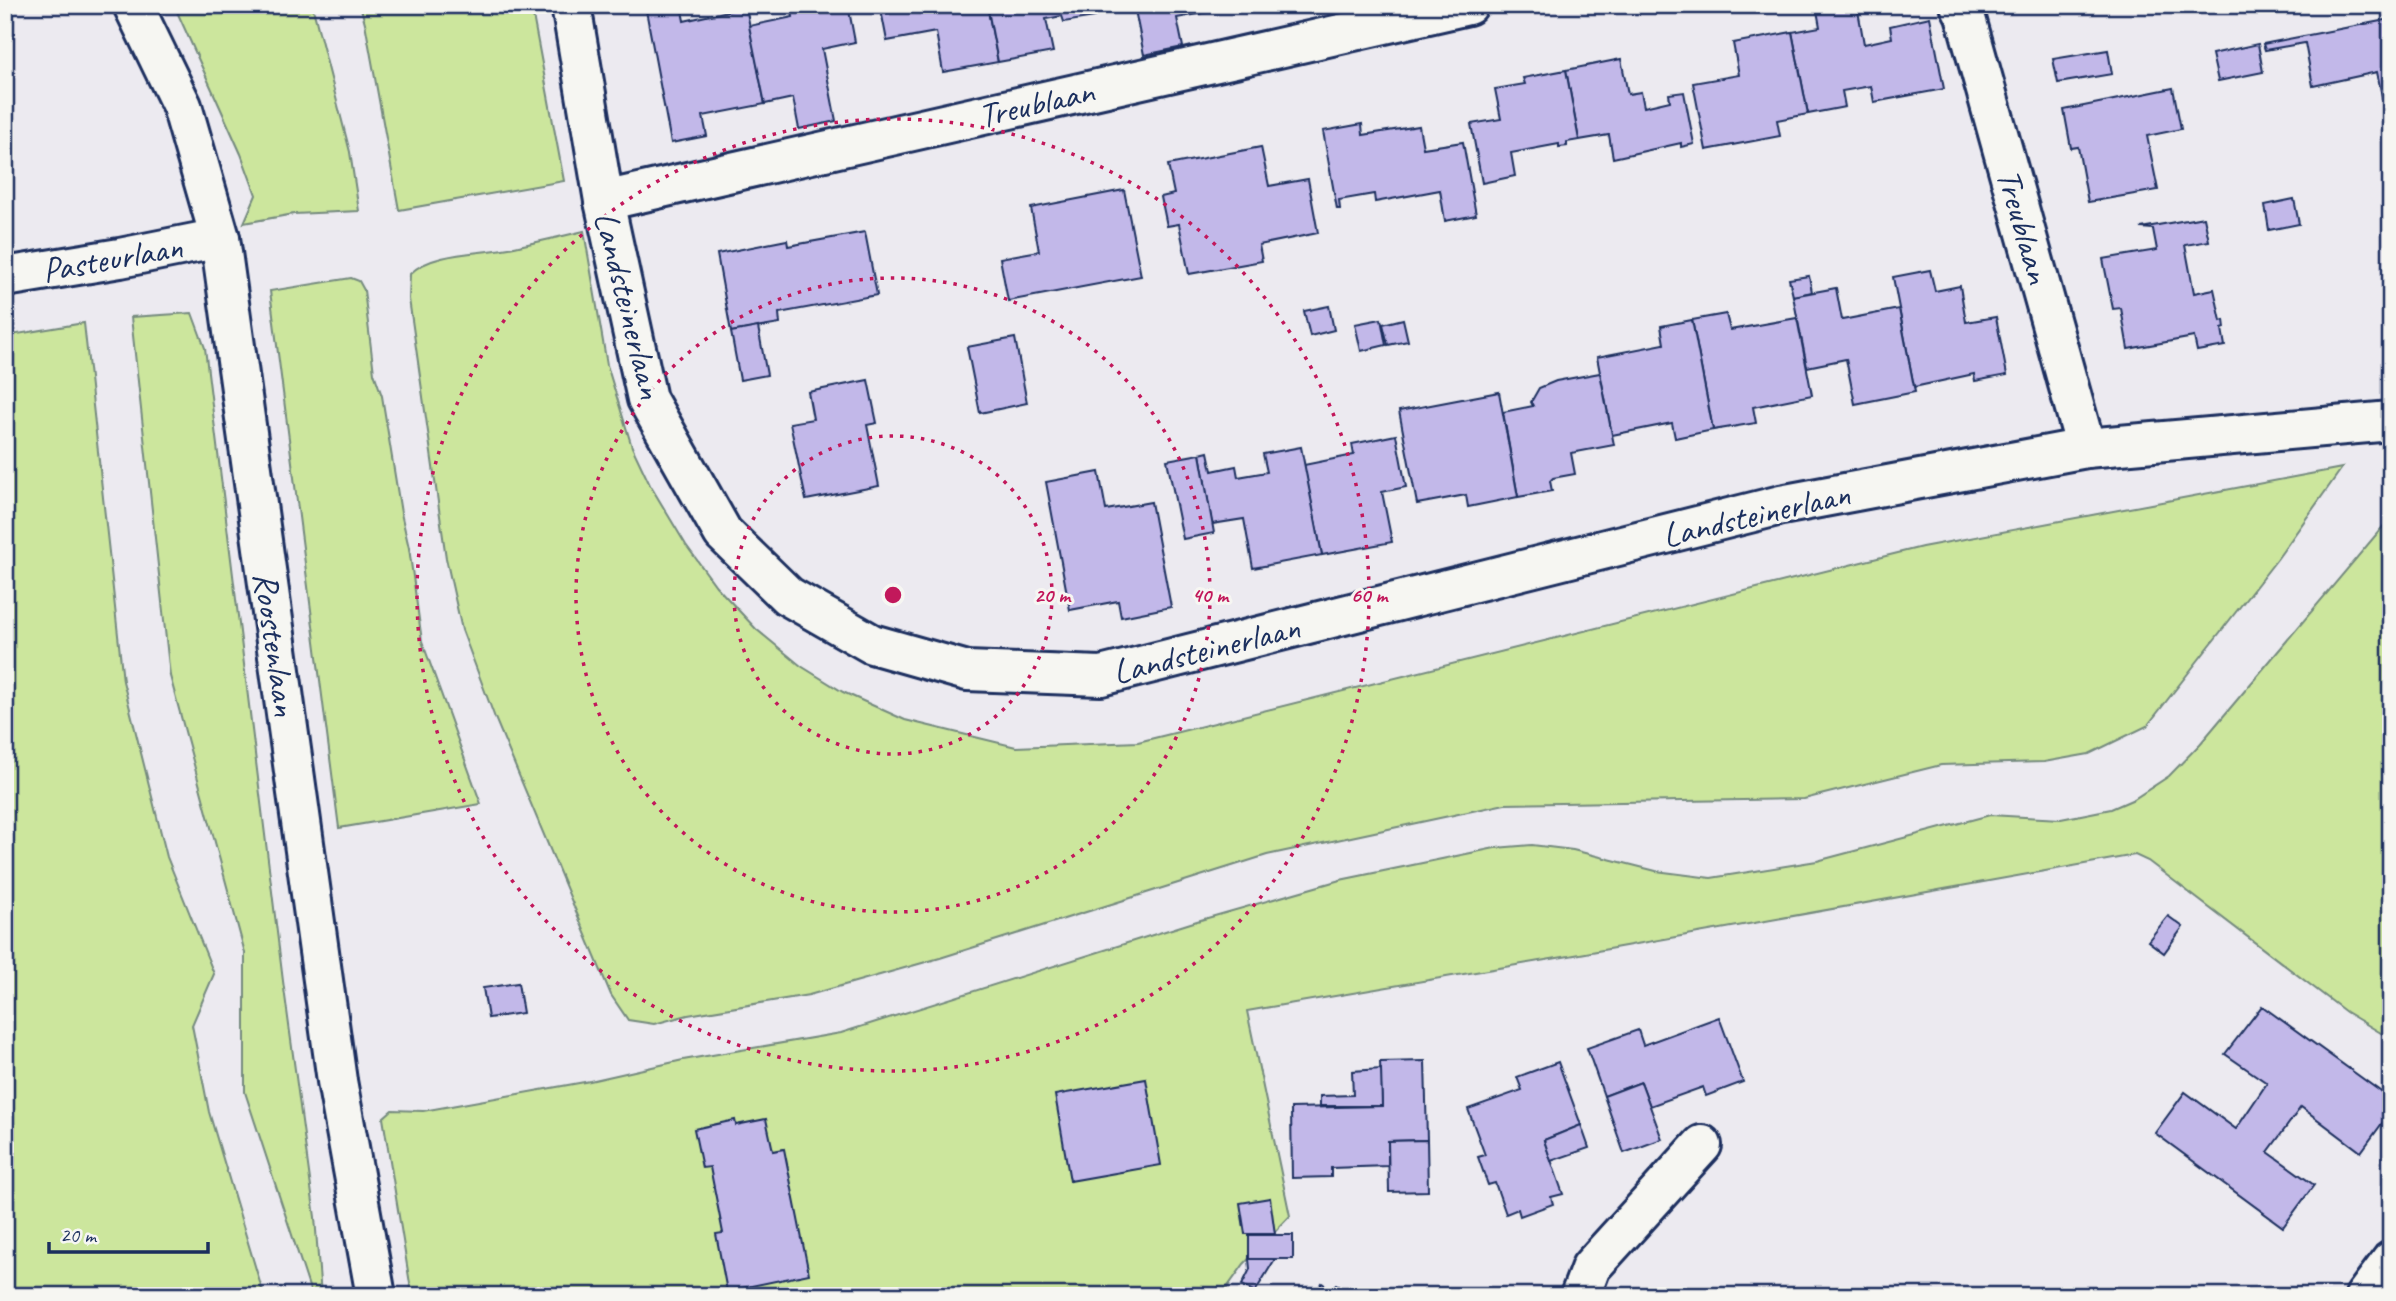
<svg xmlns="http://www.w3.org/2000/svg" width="2396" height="1301" font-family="Caveat,sans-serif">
	<rect width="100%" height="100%" fill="#eceaf0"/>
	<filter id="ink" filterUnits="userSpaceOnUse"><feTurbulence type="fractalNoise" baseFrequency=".0143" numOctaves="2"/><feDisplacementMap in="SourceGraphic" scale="14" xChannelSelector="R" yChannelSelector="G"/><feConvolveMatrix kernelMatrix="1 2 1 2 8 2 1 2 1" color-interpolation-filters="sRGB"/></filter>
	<g filter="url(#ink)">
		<g fill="#cce69d" stroke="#748a7e" stroke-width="2">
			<polygon points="174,5 312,5 350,152 359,211 294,214 244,223 256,195 241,154"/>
			<polygon points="360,5 531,5 564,181 399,210 365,23"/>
			<path d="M584,231l23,134 25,82 18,38 36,60 30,41 40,43 45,37 42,26 62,28 111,27 122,-5 784,-195 420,-79 -64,90 -131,168 -58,28 -45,8 -103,3 -137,34 -299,5 -238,51 -327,103 -131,37 -121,20 -34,9 -26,-4 -17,-25 -116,-277 -33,-88 -16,-72 -37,-259 1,-25c21,-22 70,-20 99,-26 25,-5 50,-11 75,-17z"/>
			<polygon points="351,278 359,281 364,290 374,373 382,396 401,513 409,548 422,641 481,804 339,828 270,291"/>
			<polygon points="192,313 205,348 283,981 315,1217 321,1296 312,1296 245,1092 245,953 170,676 131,317"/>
			<polygon points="84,323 123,681 167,857 214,974 192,1025 209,1112 264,1296 5,1296 5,336"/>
			<polygon points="2391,517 2391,1039 2346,1012 2148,861 2135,855 1569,956 1247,1011 1290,1216 1244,1264 1221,1296 412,1296 383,1118 392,1110 423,1111 590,1081 683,1060 841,1033 1197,921 1340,880 1495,848 1532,845 1573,850 1656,871 1711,878 1817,861 1990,815 2061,819 2111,809 2134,799 2169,776 2200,744"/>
		</g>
		<g fill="#c2b8e9" stroke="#1b2f5e" stroke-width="2">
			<polygon points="645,5 681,5 684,21 746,7 765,104 703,116 707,136 671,143"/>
			<polygon points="791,5 848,5 855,42 822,49 836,121 799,129 793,98 765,104 749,26 793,17"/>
			<polygon points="880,5 987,5 998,62 943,72 936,32 887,41"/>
			<polygon points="987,5 1093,5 1095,17 1064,22 1062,16 1046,19 1053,52 998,62"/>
			<polygon points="1134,5 1208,5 1209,12 1177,18 1183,47 1144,55"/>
			<polygon points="1816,5 1857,5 1864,44 1892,38 1890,26 1930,17 1944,89 1874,102 1871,86 1842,91 1845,107 1808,114 1792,32 1820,27"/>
			<polygon points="2391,19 2391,140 2377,72 2313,86 2305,43 2265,50 2263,44"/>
			<polygon points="1792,32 1808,114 1777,120 1780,136 1706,150 1693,83 1739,75 1733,43"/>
			<polygon points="2258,44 2263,72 2218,81 2212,54"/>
			<polygon points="2108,50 2112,74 2058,83 2053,59"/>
			<polygon points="1621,59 1628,94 1641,92 1644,107 1670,101 1669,94 1684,92 1694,144 1681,147 1681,143 1613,158 1609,135 1579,140 1566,70"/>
			<polygon points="1566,70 1579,140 1567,142 1567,146 1559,147 1559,144 1511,153 1515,176 1482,183 1471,124 1501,119 1495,89 1525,84 1523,78"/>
			<polygon points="2173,88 2181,129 2147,136 2158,190 2088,202 2078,147 2071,148 2064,110"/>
			<polygon points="1362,124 1363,135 1419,126 1423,148 1463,142 1476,215 1445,221 1440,190 1375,202 1374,194 1339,200 1340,209 1337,209 1323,131"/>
			<polygon points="1261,147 1269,186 1308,179 1318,233 1259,245 1262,261 1189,274 1179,224 1167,226 1161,197 1174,194 1168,165"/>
			<polygon points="1124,190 1141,276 1008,301 1000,258 1039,251 1031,208"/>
			<polygon points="2294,199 2299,224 2269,230 2265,205"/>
			<polygon points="2204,217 2209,241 2185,245 2194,293 2214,289 2221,321 2224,320 2225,328 2222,329 2225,346 2197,351 2194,337 2128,349 2121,308 2113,309 2103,259 2157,250 2153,229 2141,228"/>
			<polygon points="865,232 877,295 779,313 780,324 731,332 717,254 787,240 788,246"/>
			<polygon points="1930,270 1935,291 1960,286 1966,322 1996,317 2007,375 1975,381 1974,374 1914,387 1893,277"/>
			<polygon points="1809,276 1812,292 1793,296 1789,279"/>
			<polygon points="1836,288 1842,320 1899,309 1915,392 1855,404 1846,359 1807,367 1793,296"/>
			<polygon points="1329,306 1334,330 1310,336 1304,311"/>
			<polygon points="1726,314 1730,330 1797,318 1812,395 1753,407 1756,423 1713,430 1692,320"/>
			<polygon points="1381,319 1386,345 1361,351 1355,324"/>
			<polygon points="1403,319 1408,341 1388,345 1383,324"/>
			<polygon points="1692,320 1713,430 1675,438 1672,423 1612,435 1597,357 1664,344 1661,326"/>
			<polygon points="758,327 767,375 740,380 731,332"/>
			<polygon points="1015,338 1027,403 980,413 967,347"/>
			<polygon points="1600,373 1614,445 1571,453 1575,474 1553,478 1550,481 1552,491 1518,497 1503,412 1533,406 1531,402 1539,388 1556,381"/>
			<polygon points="868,380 877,423 867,425 879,486 806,500 790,423 813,419 808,392"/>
			<polygon points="1499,392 1518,497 1468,507 1466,495 1417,504 1399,411"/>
			<polygon points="1396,435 1406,487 1382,492 1392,542 1322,555 1304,465 1354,455 1352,444"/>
			<polygon points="1301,447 1322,555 1253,568 1244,519 1212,524 1200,454 1208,452 1212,471 1236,466 1238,477 1267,472 1263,454"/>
			<polygon points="1200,454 1214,533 1183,539 1167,460"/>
			<polygon points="1099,472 1106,510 1151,502 1171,607 1121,617 1118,601 1070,610 1046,482"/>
			<polygon points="2168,916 2183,927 2164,953 2148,941"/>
			<polygon points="518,983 523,1013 488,1018 483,988"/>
			<polygon points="2262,1006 2391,1099 2391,1111 2361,1152 2301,1107 2268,1152 2314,1185 2283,1227 2155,1133 2185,1092 2236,1129 2267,1083 2225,1054"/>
			<polygon points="1719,1017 1743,1082 1706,1096 1703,1087 1650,1106 1641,1082 1604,1096 1587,1048 1638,1030 1643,1045"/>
			<polygon points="1425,1061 1427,1140 1388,1141 1388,1166 1331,1168 1331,1177 1292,1178 1291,1108 1382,1106 1380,1062"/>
			<polygon points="1558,1062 1581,1125 1544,1140 1563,1194 1551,1197 1553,1204 1520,1216 1518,1209 1506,1214 1495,1183 1488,1185 1478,1157 1485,1155 1468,1109 1522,1090 1517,1077"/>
			<polygon points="1381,1069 1382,1106 1320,1106 1320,1096 1353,1095 1352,1071"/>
			<polygon points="1146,1079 1161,1165 1070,1181 1055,1095"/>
			<polygon points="1641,1082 1662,1139 1624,1153 1604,1096"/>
			<polygon points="766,1119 773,1151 784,1149 809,1274 727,1291 716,1234 723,1233 710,1167 702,1168 694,1129 735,1120 736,1125"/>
			<polygon points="1581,1125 1589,1148 1551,1161 1544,1140"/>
			<polygon points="1427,1140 1428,1191 1389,1192 1388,1141"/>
			<polygon points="1270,1198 1275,1234 1245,1234 1240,1203"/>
			<rect x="1249" y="1235" width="44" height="24"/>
			<polygon points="1249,1259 1275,1259 1255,1292 1242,1285 1250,1269"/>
			<polygon points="1322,1283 1332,1290 1336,1284 1356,1296 1314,1296"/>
		</g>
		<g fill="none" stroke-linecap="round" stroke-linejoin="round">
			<g stroke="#1b2f5e" stroke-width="44">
				<g id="minor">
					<polyline points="133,5 182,106 220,238 337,1081 376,1296"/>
					<polyline points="571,5 604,201 647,399 723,533 788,596 872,644 967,671 1101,676 1781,505 2086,448 2391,421"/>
					<polyline points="1960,5 1965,15 2086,448"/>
					<polyline points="604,201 1468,5"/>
					<polyline points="5,277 120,258 220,238"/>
					<polyline points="1580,1296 1591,1267 1702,1145"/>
					<polyline points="2365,1296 2391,1261"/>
				</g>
			</g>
			<use href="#minor" stroke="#f6f6f2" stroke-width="38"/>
		</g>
	</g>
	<g fill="none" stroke="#c2185b" stroke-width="3.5" stroke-dasharray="3.5 7">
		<circle cx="893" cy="595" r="159"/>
		<circle cx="893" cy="595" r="317"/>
		<circle cx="893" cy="595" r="476"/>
	</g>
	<g text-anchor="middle" stroke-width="6" stroke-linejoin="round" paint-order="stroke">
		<g font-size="35" fill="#1b2f5e" stroke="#f6f6f2">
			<text transform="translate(1036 103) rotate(-13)" y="12">Treublaan</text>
			<text transform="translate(2024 226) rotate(74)" y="12">Treublaan</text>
			<text transform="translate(112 258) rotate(-10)" y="12">Pasteurlaan</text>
			<text transform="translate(629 305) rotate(76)" y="12">Landsteinerlaan</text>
			<text transform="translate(1756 514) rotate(-13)" y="12">Landsteinerlaan</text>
			<text transform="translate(276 644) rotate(82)" y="12">Roostenlaan</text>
			<text transform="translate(1206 649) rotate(-14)" y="12">Landsteinerlaan</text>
		</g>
	</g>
	<circle cx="893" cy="595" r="10" fill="#c2185b" stroke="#f6f6f2" stroke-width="3.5"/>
	<g font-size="21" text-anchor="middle" font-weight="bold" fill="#c2185b" stroke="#f6f6f2" stroke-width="6" stroke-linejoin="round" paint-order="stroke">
		<text x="1052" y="602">20 m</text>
		<text x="1210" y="602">40 m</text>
		<text x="1369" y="602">60 m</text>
	</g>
	<rect width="2396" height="1301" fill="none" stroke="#f6f6f2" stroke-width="28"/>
	<rect x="14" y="14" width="2368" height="1273" fill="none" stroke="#1b2f5e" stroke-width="2.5" filter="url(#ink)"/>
	<path d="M49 1242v10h159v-10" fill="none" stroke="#1b2f5e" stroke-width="3.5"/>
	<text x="60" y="1242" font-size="21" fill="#1b2f5e" stroke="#f6f6f2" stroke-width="5" paint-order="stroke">20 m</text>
</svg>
